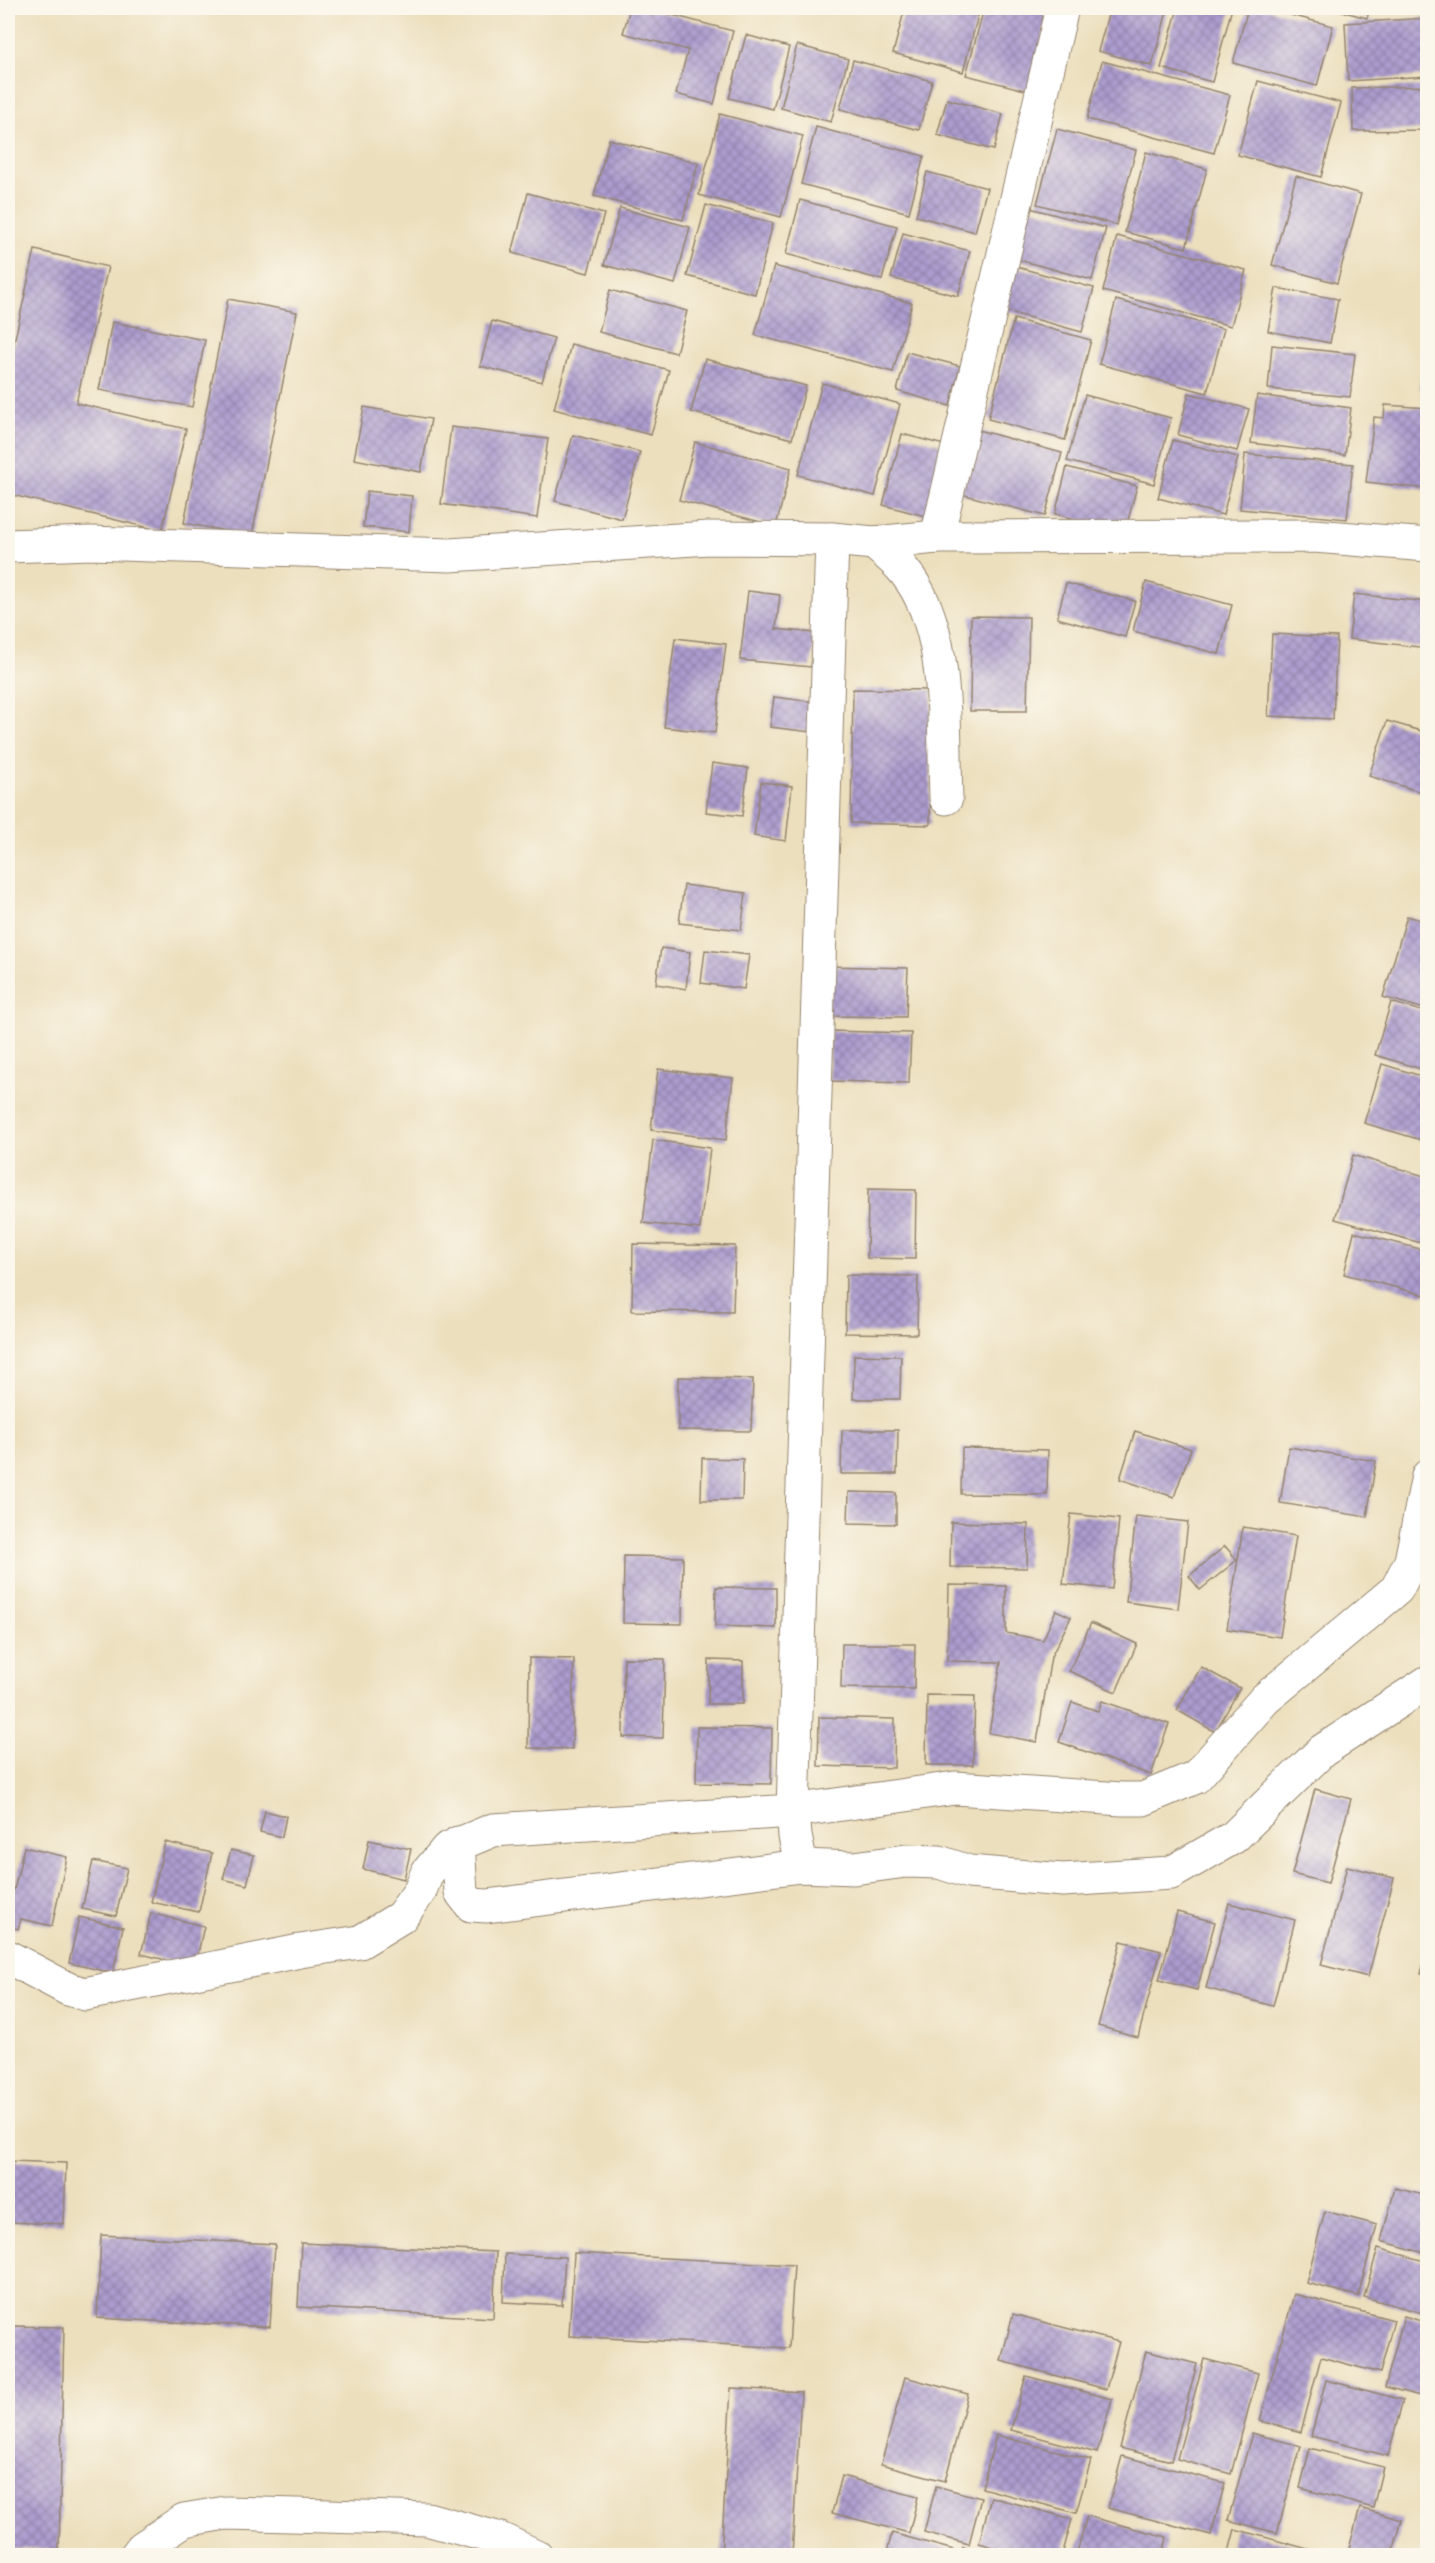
<svg xmlns="http://www.w3.org/2000/svg" width="1435" height="2563" font-family="'Architects Daughter',sans-serif">
	<defs>
		<pattern id="building-cross-hatch" width="8" height="8" patternUnits="userSpaceOnUse" patternTransform="scale(1.5)"><rect width="8" height="8" fill="#ac9ccf"/><path d="M0 0l8 8M0 8l8-8" fill="none" stroke="#8d7fa7"/></pattern>
	</defs>
	<rect width="100%" height="100%" fill="#fbf7ec"/>
	<filter id="ink" filterUnits="userSpaceOnUse"><feTurbulence type="fractalNoise" baseFrequency=".0167" numOctaves="2"/><feDisplacementMap in="SourceGraphic" scale="12" xChannelSelector="R" yChannelSelector="G"/><feConvolveMatrix kernelMatrix="1 2 1 2 8 2 1 2 1" color-interpolation-filters="sRGB"/></filter>
	<filter id="wash" filterUnits="userSpaceOnUse"><feTurbulence type="fractalNoise" baseFrequency=".008" numOctaves="4" result="noise"/><feDisplacementMap in="SourceGraphic" scale="24" xChannelSelector="R" yChannelSelector="G"/><feGaussianBlur stdDeviation="1.35" result="paint"/><feColorMatrix in="noise" values="0 0 0 0 0 0 0 0 0 0 0 0 0 0 0 0 0 1.4 0 .05"/><feComposite in="paint" operator="in"/></filter>
	<g filter="url(#wash)">
		<rect width="100%" height="100%" fill="#ecdfbd"/>
		<g id="blocks">
			<g fill="url(#building-cross-hatch)">
				<polygon points="630,8 646,8 733,31 714,104 676,94 688,50 623,33"/>
				<polygon points="905,8 980,8 963,72 893,53"/>
				<polygon points="984,8 1051,8 1029,91 966,75"/>
				<polygon points="1110,8 1168,8 1152,66 1098,51"/>
				<polygon points="1178,8 1232,8 1212,82 1161,68"/>
				<polygon points="1248,8 1264,8 1333,26 1317,86 1233,63"/>
				<polygon points="1330,8 1370,8 1367,18"/>
				<polygon points="1428,18 1428,76 1348,81 1345,23"/>
				<polygon points="746,35 789,47 773,109 729,98"/>
				<polygon points="797,45 848,59 831,122 781,108"/>
				<polygon points="853,60 932,81 919,130 840,109"/>
				<polygon points="1102,61 1230,95 1214,153 1087,119"/>
				<polygon points="1258,81 1341,103 1321,177 1238,155"/>
				<polygon points="1428,86 1428,130 1353,131 1352,88"/>
				<polygon points="947,99 1003,114 994,150 937,135"/>
				<polygon points="720,114 803,136 781,217 699,195"/>
				<polygon points="816,127 924,156 909,213 801,184"/>
				<polygon points="1057,129 1136,150 1116,225 1037,204"/>
				<polygon points="609,139 698,163 683,220 594,196"/>
				<polygon points="1146,152 1207,169 1186,248 1125,232"/>
				<polygon points="927,172 987,188 975,232 916,216"/>
				<polygon points="1296,176 1361,194 1337,283 1272,265"/>
				<polygon points="528,193 604,214 588,273 512,253"/>
				<polygon points="800,200 897,226 882,280 786,254"/>
				<polygon points="706,205 773,223 755,294 687,276"/>
				<polygon points="1026,207 1106,228 1092,280 1012,258"/>
				<polygon points="620,208 690,227 675,284 604,265"/>
				<polygon points="903,233 970,251 958,296 891,278"/>
				<polygon points="1117,236 1246,270 1231,326 1103,291"/>
				<polygon points="35,250 108,267 76,403 186,429 162,531 8,494 8,369"/>
				<polygon points="774,266 912,303 893,372 755,335"/>
				<polygon points="1013,266 1094,288 1082,332 1002,310"/>
				<polygon points="1276,288 1338,299 1330,343 1268,331"/>
				<polygon points="610,290 687,311 676,353 599,332"/>
				<polygon points="228,299 297,312 252,536 184,523"/>
				<polygon points="1116,300 1224,329 1207,393 1099,364"/>
				<polygon points="1014,319 1091,340 1065,440 988,419"/>
				<polygon points="492,321 554,338 542,382 480,366"/>
				<polygon points="112,322 205,340 192,407 99,390"/>
				<polygon points="1425,332 1428,332 1428,389 1420,389"/>
				<polygon points="571,344 669,370 651,435 554,409"/>
				<polygon points="1272,345 1355,354 1350,397 1268,389"/>
				<polygon points="907,352 960,366 950,406 897,391"/>
				<polygon points="705,359 806,386 792,439 691,412"/>
				<polygon points="822,383 900,404 875,496 798,475"/>
				<polygon points="1189,393 1249,409 1237,451 1178,435"/>
				<polygon points="1085,395 1171,418 1154,484 1067,461"/>
				<polygon points="1257,395 1351,408 1345,455 1251,443"/>
				<polygon points="1385,405 1428,408 1428,489 1366,482 1374,417 1384,418"/>
				<polygon points="364,407 431,419 421,472 354,459"/>
				<polygon points="451,427 548,439 537,518 441,504"/>
				<polygon points="978,430 1062,453 1045,516 961,494"/>
				<polygon points="902,434 948,446 929,517 883,505"/>
				<polygon points="573,435 640,452 622,519 555,501"/>
				<polygon points="1173,440 1238,457 1223,515 1158,498"/>
				<polygon points="695,442 791,468 776,526 679,500"/>
				<polygon points="1245,454 1353,464 1347,519 1240,509"/>
				<polygon points="1067,467 1137,486 1125,532 1055,514"/>
				<polygon points="367,491 412,496 409,532 363,527"/>
				<polygon points="1146,582 1232,605 1219,654 1133,631"/>
				<polygon points="1066,583 1135,601 1125,637 1057,618"/>
				<polygon points="748,591 780,595 776,629 815,633 811,667 740,660"/>
				<polygon points="1354,594 1428,602 1428,648 1349,639"/>
				<polygon points="971,616 1029,617 1027,711 970,711"/>
				<polygon points="1272,634 1337,637 1333,719 1268,716"/>
				<polygon points="675,638 726,644 715,733 664,727"/>
				<polygon points="853,689 932,690 930,825 851,823"/>
				<polygon points="774,697 815,702 811,732 770,727"/>
				<polygon points="1387,721 1428,733 1428,794 1369,776"/>
				<polygon points="712,763 748,768 742,816 706,812"/>
				<polygon points="761,782 792,786 786,841 754,836"/>
				<polygon points="684,885 746,893 741,930 679,923"/>
				<polygon points="1407,916 1428,922 1428,1010 1383,997"/>
				<polygon points="661,948 690,952 686,989 656,984"/>
				<polygon points="705,950 749,955 744,989 701,983"/>
				<polygon points="828,966 908,968 906,1017 827,1016"/>
				<polygon points="1391,1002 1428,1013 1428,1071 1375,1055"/>
				<polygon points="830,1031 911,1033 909,1083 829,1081"/>
				<polygon points="1382,1064 1428,1078 1428,1142 1364,1123"/>
				<polygon points="658,1069 733,1078 726,1140 651,1130"/>
				<polygon points="653,1140 710,1148 700,1229 643,1223"/>
				<polygon points="1353,1155 1428,1177 1428,1245 1335,1219"/>
				<polygon points="868,1189 916,1190 915,1259 867,1258"/>
				<polygon points="1354,1232 1428,1251 1428,1285 1425,1295 1344,1274"/>
				<polygon points="633,1244 735,1246 733,1312 632,1311"/>
				<polygon points="846,1275 918,1276 917,1334 845,1333"/>
				<polygon points="854,1355 901,1356 900,1399 853,1399"/>
				<polygon points="678,1377 753,1379 751,1431 678,1430"/>
				<polygon points="842,1430 898,1430 897,1474 841,1474"/>
				<polygon points="1135,1431 1191,1449 1174,1497 1120,1479"/>
				<polygon points="1289,1447 1376,1461 1367,1517 1280,1503"/>
				<polygon points="962,1448 1048,1450 1047,1495 961,1494"/>
				<polygon points="702,1458 743,1459 742,1500 701,1500"/>
				<polygon points="849,1492 896,1493 896,1524 848,1523"/>
				<polygon points="1071,1514 1119,1519 1112,1589 1063,1584"/>
				<polygon points="1136,1516 1188,1522 1178,1609 1126,1602"/>
				<polygon points="951,1522 1028,1524 1027,1568 950,1567"/>
				<polygon points="1243,1527 1296,1536 1280,1637 1227,1629"/>
				<polygon points="1225,1546 1237,1560 1200,1590 1189,1576"/>
				<polygon points="624,1556 683,1557 682,1624 623,1623"/>
				<polygon points="949,1585 1006,1586 1006,1633 1043,1640 1056,1610 1071,1617 1051,1657 1037,1742 989,1733 1001,1662 947,1661"/>
				<polygon points="716,1587 776,1588 776,1628 715,1626"/>
				<polygon points="1091,1623 1137,1644 1116,1692 1069,1671"/>
				<polygon points="842,1644 915,1644 914,1689 841,1688"/>
				<polygon points="529,1658 574,1659 572,1749 528,1748"/>
				<polygon points="624,1658 665,1659 663,1738 623,1737"/>
				<polygon points="709,1660 743,1661 743,1704 708,1704"/>
				<polygon points="1201,1667 1240,1688 1215,1732 1177,1710"/>
				<polygon points="927,1695 975,1696 973,1765 926,1765"/>
				<polygon points="1102,1701 1169,1724 1151,1775 1059,1742 1072,1702 1098,1711"/>
				<polygon points="819,1717 895,1719 894,1768 818,1766"/>
				<polygon points="697,1727 772,1728 771,1784 696,1783"/>
				<polygon points="1315,1789 1351,1799 1328,1883 1292,1874"/>
				<polygon points="265,1811 286,1816 282,1837 260,1832"/>
				<polygon points="369,1840 411,1849 404,1879 363,1869"/>
				<polygon points="165,1842 212,1853 199,1912 151,1902"/>
				<polygon points="24,1847 67,1857 52,1926 21,1919 18,1929 8,1927 8,1888 14,1890"/>
				<polygon points="231,1850 254,1855 247,1885 223,1879"/>
				<polygon points="93,1861 127,1868 116,1916 82,1909"/>
				<polygon points="1347,1866 1394,1878 1368,1977 1321,1965"/>
				<polygon points="1229,1903 1295,1920 1273,2006 1206,1988"/>
				<polygon points="1177,1912 1215,1922 1197,1990 1159,1980"/>
				<polygon points="151,1913 204,1926 195,1967 141,1954"/>
				<polygon points="79,1917 123,1927 113,1973 69,1963"/>
				<polygon points="1121,1941 1161,1951 1138,2037 1098,2026"/>
				<polygon points="1427,1950 1428,1950 1428,1975 1421,1974"/>
				<polygon points="8,2161 66,2163 64,2224 8,2222"/>
				<polygon points="1395,2188 1428,2196 1428,2254 1381,2241"/>
				<polygon points="1325,2211 1377,2225 1358,2296 1306,2283"/>
				<polygon points="101,2235 275,2244 270,2327 97,2318"/>
				<polygon points="301,2243 496,2252 493,2318 298,2307"/>
				<polygon points="1378,2248 1428,2262 1426,2314 1364,2297"/>
				<polygon points="574,2253 794,2265 789,2348 569,2336"/>
				<polygon points="505,2254 565,2257 562,2305 503,2302"/>
				<polygon points="1294,2294 1394,2320 1380,2373 1321,2357 1301,2432 1260,2421"/>
				<polygon points="1013,2314 1119,2342 1106,2389 1001,2361"/>
				<polygon points="1404,2316 1428,2323 1428,2398 1385,2387"/>
				<polygon points="8,2326 64,2327 59,2550 8,2549"/>
				<polygon points="1146,2351 1197,2364 1171,2461 1120,2448"/>
				<polygon points="1204,2359 1258,2373 1231,2474 1177,2459"/>
				<polygon points="1026,2376 1112,2399 1097,2453 1011,2430"/>
				<polygon points="905,2377 968,2394 945,2481 881,2464"/>
				<polygon points="1326,2380 1403,2400 1388,2456 1311,2436"/>
				<polygon points="731,2388 801,2392 792,2556 721,2556"/>
				<polygon points="1252,2433 1301,2446 1277,2533 1228,2520"/>
				<polygon points="996,2435 1091,2460 1076,2513 982,2488"/>
				<polygon points="1310,2448 1383,2467 1373,2508 1300,2488"/>
				<polygon points="1122,2456 1225,2483 1211,2535 1108,2508"/>
				<polygon points="842,2476 918,2497 909,2533 832,2513"/>
				<polygon points="936,2486 981,2498 969,2544 924,2532"/>
				<polygon points="991,2497 1072,2519 1062,2556 1026,2556 979,2543"/>
				<polygon points="1360,2508 1402,2520 1392,2556 1347,2556"/>
				<polygon points="1087,2516 1167,2537 1163,2556 1076,2556"/>
				<polygon points="1235,2529 1330,2555 1330,2556 1228,2556"/>
				<polygon points="892,2533 954,2550 952,2556 886,2556"/>
				<polygon points="963,2547 991,2555 991,2556 961,2556"/>
			</g>
		</g>
	</g>
	<g filter="url(#ink)">
		<use href="#blocks" fill-opacity="0" stroke="#94846e" stroke-width="1.5"/>
		<g fill="none" stroke-linecap="round" stroke-linejoin="round">
			<g stroke="#94846e" stroke-width="35">
				<g id="minor">
					<polyline points="937,537 1062,8"/>
					<path d="M874,543c10,9 22,18 30,28 47,56 39,158 42,227"/>
					<polyline points="8,546 91,543 450,555 709,538 832,539 874,543 937,537 1314,536 1428,545"/>
					<polyline points="458,1843 461,1892 471,1905 487,1906 801,1866 854,1868 906,1861 939,1862 969,1872 1063,1880 1171,1873 1234,1837 1322,1751 1428,1682"/>
					<polyline points="801,1866 795,1836 793,1811 832,539"/>
					<polyline points="8,1957 68,1989 85,1994 300,1951 360,1942 401,1917 420,1891 427,1873 447,1849 493,1830 793,1811 955,1788 1122,1799 1143,1799 1196,1777 1265,1699 1397,1589 1411,1561 1428,1476"/>
					<polyline points="136,2556 142,2548 184,2520 226,2513 427,2519 500,2539 536,2556"/>
				</g>
			</g>
			<use href="#minor" stroke="#fff" stroke-width="33"/>
		</g>
	</g>
	<rect width="1435" height="2563" fill="none" stroke="#fbf7ec" stroke-width="30"/>
</svg>
